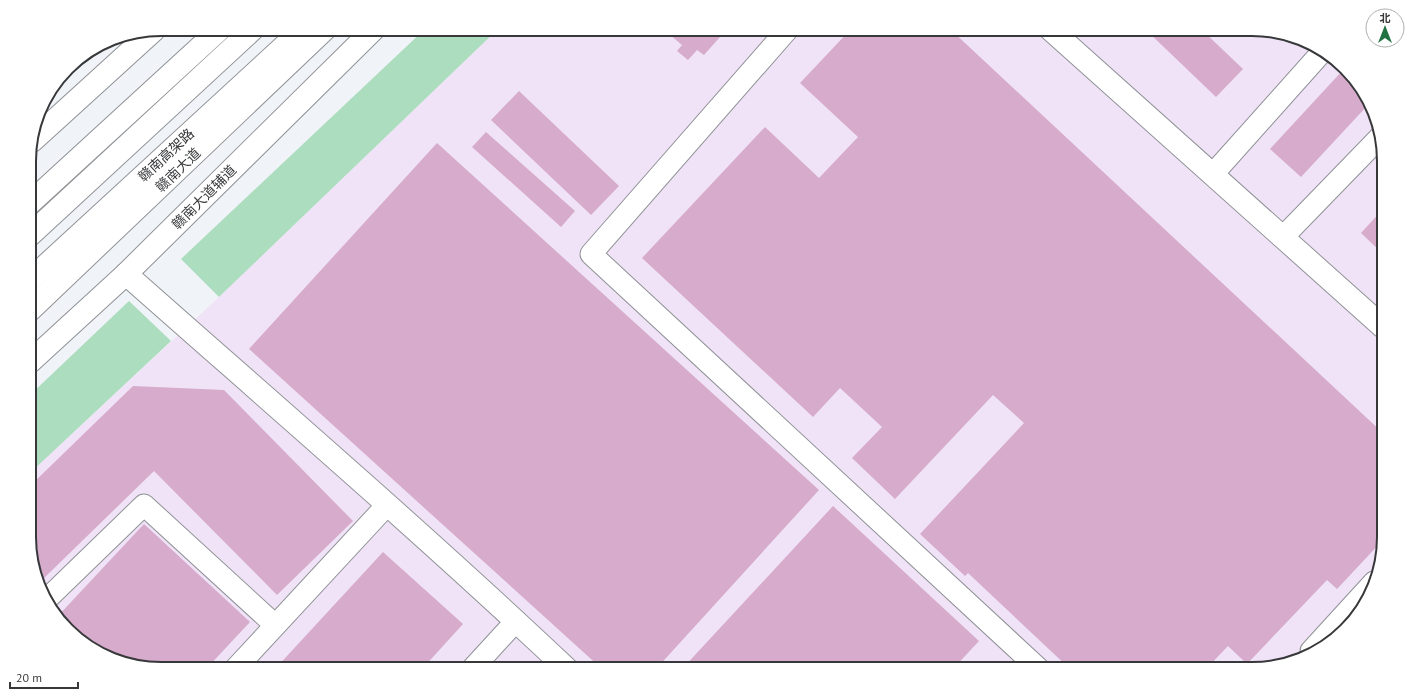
<svg xmlns="http://www.w3.org/2000/svg" width="1413" height="698" font-family="'PT Sans','Noto Sans SC',sans-serif">
	<rect width="100%" height="100%" fill="#f0f3f8"/>
	<polygon fill="#f1e3f7" points="498,29 1252,29 1310,43 1357,81 1383,144 1384,537 1370,595 1325,647 1260,669 161,669 103,655 56,617 30,554 30,473 219,297"/>
	<g fill="#acddbe">
		<polygon points="425,29 498,29 219,297 181,259"/>
		<polygon points="129,301 171,341 30,473 30,395"/>
	</g>
	<g fill="#d6abcc">
		<polygon points="663,29 727,29 704,55 697,50 688,60 677,51 682,45"/>
		<polygon points="851,29 950,29 1384,434 1383,540 1337,589 1327,580 1247,664 1228,646 1206,669 1070,669 968,573 965,576 920,534 1024,423 993,395 895,499 852,458 882,427 840,388 813,417 642,258 765,127 819,178 858,137 800,83"/>
		<polygon points="1145,29 1201,29 1243,69 1216,97"/>
		<polygon points="1343,70 1357,81 1367,106 1301,177 1270,149"/>
		<polygon points="519,91 619,186 591,215 491,120"/>
		<polygon points="486,132 575,211 561,227 472,147"/>
		<polygon points="437,143 819,490 656,669 602,669 249,349"/>
		<polygon points="1383,209 1383,254 1361,233"/>
		<polygon points="133,386 224,390 353,521 277,595 154,471 41,581 30,554 30,486"/>
		<polygon points="833,506 979,641 953,669 682,669"/>
		<polygon points="144,524 250,622 206,669 161,669 103,655 57,617"/>
		<polygon points="383,552 463,624 422,669 275,669"/>
	</g>
	<g fill="none" stroke-linecap="round" stroke-linejoin="round">
		<g stroke="#8f9296" stroke-width="23">
			<g id="street">
				<polyline points="788,29 591,254 1039,669"/>
				<polyline points="1213,174 1322,52"/>
				<polyline points="1283,237 1380,137"/>
				<polyline points="48,598 144,505 275,625"/>
				<polyline points="1311,651 1374,582"/>
				<polyline points="235,669 387,505"/>
				<polyline points="472,669 516,621"/>
			</g>
		</g>
		<g stroke="#8f9296" stroke-width="24">
			<g id="secondary">
				<polyline points="1050,29 1383,327"/>
				<polyline points="32,141 154,30"/>
				<path d="M126,274c148,131 298,260 441,395"/>
				<polyline points="30,362 126,274 374,29"/>
			</g>
		</g>
		<g stroke="#8f9296" stroke-width="24">
			<g id="primary">
				<polyline points="29,204 220,29"/>
				<polyline points="30,310 325,29"/>
			</g>
		</g>
		<g stroke="#8f9296" stroke-width="24">
			<g id="highway">
				<polyline points="29,236 253,29"/>
				<polyline points="30,280 303,29"/>
			</g>
		</g>
		<use href="#street" stroke="#fff" stroke-width="21"/>
		<use href="#secondary" stroke="#fff" stroke-width="22"/>
		<use href="#primary" stroke="#fff" stroke-width="22"/>
		<use href="#highway" stroke="#fff" stroke-width="22"/>
	</g>
	<g text-anchor="middle" stroke-width="4" stroke-linejoin="round" paint-order="stroke">
		<g font-size="14" fill="#37383a" stroke="#fff">
			<text transform="translate(166 155) rotate(-43)" y="5">赣南高架路</text>
			<text transform="translate(178 170) rotate(-44)" y="5">赣南大道</text>
			<text transform="translate(204 197) rotate(-45)" y="5">赣南大道辅道</text>
		</g>
	</g>
	<path d="M0 0H1413V698H0ZM161 36H1252A125 125 0 0 1 1377 161V537A125 125 0 0 1 1252 662H161A125 125 0 0 1 36 537V161A125 125 0 0 1 161 36Z" fill="#fff" fill-rule="evenodd"/>
	<path fill="none" stroke="#37383a" stroke-width="2" d="M161 36H1252A125 125 0 0 1 1377 161V537A125 125 0 0 1 1252 662H161A125 125 0 0 1 36 537V161A125 125 0 0 1 161 36Z"/>
	<g transform="translate(1385 28)"><circle r="19" fill="#ffffff" stroke="#afafb0"/>
	<path d="M0-3L7 15L0 10L-7 15Z" fill="#227344"/>
	<text y="-6" font-size="11" font-weight="bold" text-anchor="middle" fill="#37383a">北</text>
	</g>
	<path d="M10 682v6h68v-6" fill="none" stroke="#37383a" stroke-width="2"/>
	<text x="16" y="682" font-size="12" fill="#37383a" stroke="#ffffff" stroke-width="3" paint-order="stroke">20 m</text>
</svg>
